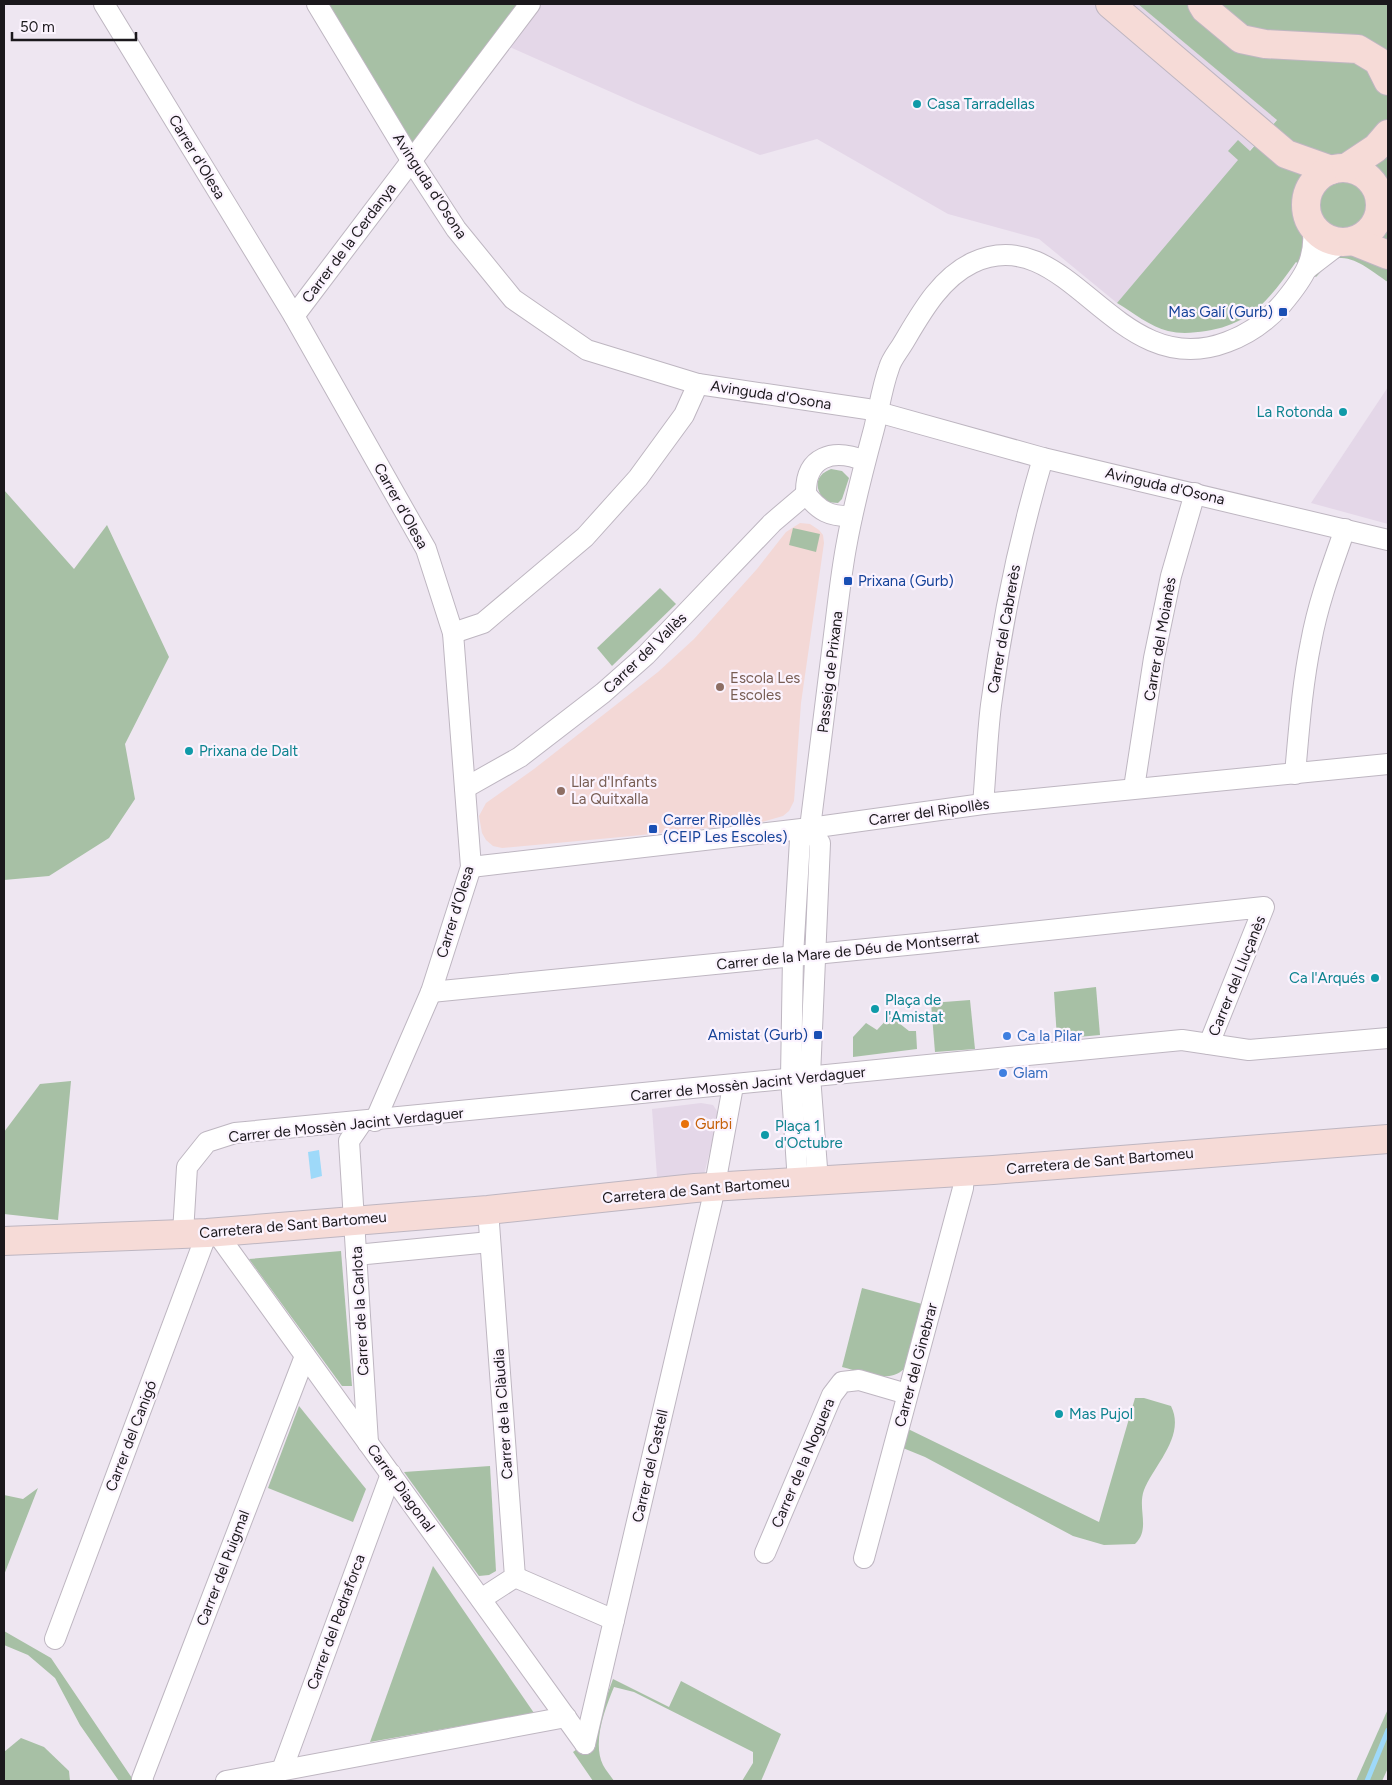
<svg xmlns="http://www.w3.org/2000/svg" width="1392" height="1785" font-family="Figtree,sans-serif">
	<rect width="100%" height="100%" fill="#eee6f1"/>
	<g fill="#e4d7e8">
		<polygon points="536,4 1138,4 1277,119 1117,303 1039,239 948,214 817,139 760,155 638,104 505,45"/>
		<polygon points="1388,387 1388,524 1311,503"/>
		<polygon points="701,1103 713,1105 719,1114 704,1175 657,1177 652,1109"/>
	</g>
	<polygon fill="#f3d8d6" points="800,523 810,524 819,530 823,535 824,543 801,703 794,801 789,811 783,816 762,822 632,836 502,848 493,846 486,840 482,833 479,816 486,803 534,769 658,672 694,639 757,569 786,532"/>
	<g fill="#a7c0a5">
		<polygon points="318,4 531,4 414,162"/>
		<path d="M1138,4h250v278c-13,-8 -38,-31 -55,-22 -6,4 -12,12 -17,17l-20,-15c-26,36 -44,62 -90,69 -13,2 -26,3 -38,0 -17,-4 -36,-19 -51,-28l121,-143 -10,-9 10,-11 12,11 27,-31z"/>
		<path d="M831,469l11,2 7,7 -7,21 -4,4 -12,-1c-11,-12 -13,-26 5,-33z"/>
		<polygon points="4,490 74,569 107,525 169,657 125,744 135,799 109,838 49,876 4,880"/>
		<polygon points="793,528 820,534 816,552 789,545"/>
		<polygon points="660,588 676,604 612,666 597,648"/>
		<polygon points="1096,987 1100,1035 1057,1039 1054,992"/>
		<polygon points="970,1000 975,1049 935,1052 931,1003"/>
		<polygon points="890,1016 909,1031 916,1031 917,1049 853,1057 853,1037 866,1023 877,1030"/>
		<polygon points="71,1081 58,1220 4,1214 4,1132 40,1084"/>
		<polygon points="341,1251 352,1386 342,1386 249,1259"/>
		<path d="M862,1288l60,16 -18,65c-16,15 -42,3 -62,-2z"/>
		<path d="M1135,1398h9l27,8c15,30 -17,59 -27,84 -7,19 7,39 -9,54l-31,1 -31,-9 -148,-79 -27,-11 6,-19 195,95z"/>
		<polygon points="299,1406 366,1489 353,1522 268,1488"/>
		<polygon points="490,1466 496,1571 489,1575 479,1576 404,1472"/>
		<polygon points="38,1488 4,1575 4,1495 23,1499"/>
		<polygon points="433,1566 534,1713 370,1742"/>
		<polygon points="4,1631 51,1658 134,1781 119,1781 80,1725 55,1678 28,1655 4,1645"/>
		<path d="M613,1679l56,28 12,-26 100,53 -20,47h-19l11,-18v-11l-119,-60 -20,-5c-9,22 -22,55 -11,78 3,6 8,11 11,16h-21l-20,-29 18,-13z"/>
		<polygon points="1388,1709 1388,1768 1382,1781 1356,1781"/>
		<polygon points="21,1738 44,1747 69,1771 70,1781 4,1781 4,1752"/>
	</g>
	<polygon fill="#9ed9f9" points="319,1150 322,1176 311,1179 308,1152"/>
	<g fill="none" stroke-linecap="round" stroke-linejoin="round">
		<polyline stroke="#9ed9f9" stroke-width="5" points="1367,1781 1388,1730"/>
		<g stroke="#beb6c1" stroke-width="22">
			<g id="street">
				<polyline points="104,4 294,316 426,549 453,633 471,867 431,992 375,1121"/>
				<polyline points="317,4 411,160 456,229 513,299 587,350 698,384 867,409 1043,458 1388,540"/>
				<polyline points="1308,268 1342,242"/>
				<polyline points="294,316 530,4"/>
				<path d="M852,516c-22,1 -33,-5 -46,-22 -1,-38 27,-46 59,-33"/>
				<polyline points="453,633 483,623 585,537 638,478 684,415 698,384"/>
				<path d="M1295,774c4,-44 7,-88 16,-132 7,-39 21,-76 34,-113"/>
				<polyline points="465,788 520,757 603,693 646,655 772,523 806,494"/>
				<polyline points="1134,788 1154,658 1171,576 1195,493"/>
				<path d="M983,804c3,-33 4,-67 8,-99 11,-84 28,-166 52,-247"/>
				<polyline points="810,828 820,843 810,1076 818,1181"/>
				<polyline points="471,867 810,828 983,804 1388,764"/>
				<polyline points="431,992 927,943 1264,907 1209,1044"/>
				<polyline points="362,1122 349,1141 368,1443"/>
				<path d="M798,1182l-7,-104 2,-122 7,-116 10,-12c8,-64 16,-128 24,-193 4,-31 7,-62 13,-93 7,-38 17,-76 27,-113 5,-20 8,-42 15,-61 2,-8 8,-15 13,-23 18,-30 37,-66 70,-82 97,-46 142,122 255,79 22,-8 39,-20 55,-38 21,-25 36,-46 30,-80"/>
				<polyline points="216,1232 585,1744"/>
				<polyline points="183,1233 187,1167 207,1142 235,1133 1182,1040 1249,1050 1388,1038"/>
				<polyline points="356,1255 490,1242"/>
				<polyline points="765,1553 832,1395 842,1382 859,1380 907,1394"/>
				<polyline points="864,1558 963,1188 964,1172"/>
				<polyline points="515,1577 614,1620"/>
				<polyline points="481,1599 515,1577 488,1210"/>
				<polyline points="55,1639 207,1233"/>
				<polyline points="585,1744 712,1201 733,1086"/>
				<polyline points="282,1770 391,1474"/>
				<polyline points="143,1781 142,1779 305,1356"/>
				<polyline points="226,1781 566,1717"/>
			</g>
		</g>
		<g stroke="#beb6c1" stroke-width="30">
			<g id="secondary">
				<polyline points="1110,4 1286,154 1331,170"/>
				<polyline points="1202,4 1205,9 1241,39 1265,44 1358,49 1378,61 1388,81"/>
				<circle cx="1343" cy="205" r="37"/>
				<polyline points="1346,168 1376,148 1388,134"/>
				<polyline points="1353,241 1388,255"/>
				<polyline points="4,1241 207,1233 488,1210 695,1188 993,1170 1388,1139"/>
			</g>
		</g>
		<use href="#street" stroke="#fff" stroke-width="20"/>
		<use href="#secondary" stroke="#f6dbd7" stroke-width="28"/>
	</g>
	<g fill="#0f9aa8" stroke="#fbf3fe" stroke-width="2">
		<circle cx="917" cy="104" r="5"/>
		<circle cx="1343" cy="412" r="5"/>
		<circle cx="189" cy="751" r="5"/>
		<circle cx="1375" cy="978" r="5"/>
		<circle cx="875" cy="1009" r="5"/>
		<circle cx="765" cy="1135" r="5"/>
		<circle cx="1059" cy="1414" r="5"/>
	</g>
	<g fill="#1a4fb4" stroke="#fbf3fe" stroke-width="2">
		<rect x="1278" y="307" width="10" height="10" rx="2.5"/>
		<rect x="843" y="576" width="10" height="10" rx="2.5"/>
		<rect x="648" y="824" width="10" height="10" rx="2.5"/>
		<rect x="813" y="1030" width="10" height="10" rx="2.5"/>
	</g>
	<g fill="#8d6e63" stroke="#fbf3fe" stroke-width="2">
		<circle cx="720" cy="687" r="5"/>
		<circle cx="561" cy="791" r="5"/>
	</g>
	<g fill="#3f7fe0" stroke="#fbf3fe" stroke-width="2">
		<circle cx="1007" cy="1036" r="5"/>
		<circle cx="1003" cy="1073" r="5"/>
	</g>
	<circle fill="#e8710a" stroke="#fbf3fe" stroke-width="2" cx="685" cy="1124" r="5"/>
	<g text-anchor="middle" stroke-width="4.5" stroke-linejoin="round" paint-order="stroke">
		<g font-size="15" fill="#0d838f" stroke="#fbf3fe" text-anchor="start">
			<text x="927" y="109">Casa Tarradellas</text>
			<text x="1333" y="417" text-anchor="end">La Rotonda</text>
			<text x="199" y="756">Prixana de Dalt</text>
			<text x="1365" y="983" text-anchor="end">Ca l'Arqués</text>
			<text x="885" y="1005">Plaça de<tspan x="885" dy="17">l'Amistat</tspan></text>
			<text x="775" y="1131">Plaça 1<tspan x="775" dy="17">d'Octubre</tspan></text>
			<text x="1069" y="1419">Mas Pujol</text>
		</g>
		<g font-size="15" fill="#1b181c" stroke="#fbf3fe">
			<text transform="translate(197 157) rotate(59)" y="5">Carrer d'Olesa</text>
			<text transform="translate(430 186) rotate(57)" y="5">Avinguda d'Osona</text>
			<text transform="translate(349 243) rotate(-53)" y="5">Carrer de la Cerdanya</text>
			<text transform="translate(771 395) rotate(9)" y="5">Avinguda d'Osona</text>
			<text transform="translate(1165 486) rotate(13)" y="5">Avinguda d'Osona</text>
			<text transform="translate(401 506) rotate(61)" y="5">Carrer d'Olesa</text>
			<text transform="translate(1004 629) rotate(-80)" y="5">Carrer del Cabrerès</text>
			<text transform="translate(1160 639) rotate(-80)" y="5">Carrer del Moianès</text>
			<text transform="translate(645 653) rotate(-44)" y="5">Carrer del Vallès</text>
			<text transform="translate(830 672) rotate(-83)" y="5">Passeig de Prixana</text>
			<text transform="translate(929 812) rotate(-8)" y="5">Carrer del Ripollès</text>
			<text transform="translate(455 912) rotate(-73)" y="5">Carrer d'Olesa</text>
			<text transform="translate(848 951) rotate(-6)" y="5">Carrer de la Mare de Déu de Montserrat</text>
			<text transform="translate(1237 976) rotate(-68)" y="5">Carrer del Lluçanès</text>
			<text transform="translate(748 1084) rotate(-6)" y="5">Carrer de Mossèn Jacint Verdaguer</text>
			<text transform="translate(346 1125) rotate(-6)" y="5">Carrer de Mossèn Jacint Verdaguer</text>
			<text transform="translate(1100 1161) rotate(-5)" y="5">Carretera de Sant Bartomeu</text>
			<text transform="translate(696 1190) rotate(-5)" y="5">Carretera de Sant Bartomeu</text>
			<text transform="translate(293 1225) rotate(-5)" y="5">Carretera de Sant Bartomeu</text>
			<text transform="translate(360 1311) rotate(-93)" y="5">Carrer de la Carlota</text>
			<text transform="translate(916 1365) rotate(-75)" y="5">Carrer del Ginebrar</text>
			<text transform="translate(503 1414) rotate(-94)" y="5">Carrer de la Clàudia</text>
			<text transform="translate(131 1436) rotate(-69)" y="5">Carrer del Canigó</text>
			<text transform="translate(803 1463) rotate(-67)" y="5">Carrer de la Noguera</text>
			<text transform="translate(650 1466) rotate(-77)" y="5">Carrer del Castell</text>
			<text transform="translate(401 1488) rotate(54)" y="5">Carrer Diagonal</text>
			<text transform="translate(223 1568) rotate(-69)" y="5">Carrer del Puigmal</text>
			<text transform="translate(336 1622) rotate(-70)" y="5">Carrer del Pedraforca</text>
		</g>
		<g font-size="15" fill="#164399" stroke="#fbf3fe" text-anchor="end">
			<text x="1273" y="317">Mas Galí (Gurb)</text>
			<text x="858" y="586" text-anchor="start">Prixana (Gurb)</text>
			<text x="663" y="825" text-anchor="start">Carrer Ripollès<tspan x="663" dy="17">(CEIP Les Escoles)</tspan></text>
			<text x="808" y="1040">Amistat (Gurb)</text>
		</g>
		<g font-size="15" fill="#785e54" stroke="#fbf3fe" text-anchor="start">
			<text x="730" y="683">Escola Les<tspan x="730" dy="17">Escoles</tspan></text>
			<text x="571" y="787">Llar d'Infants<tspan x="571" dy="17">La Quitxalla</tspan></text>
		</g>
		<g font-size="15" fill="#366cbe" stroke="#fbf3fe" text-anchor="start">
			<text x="1017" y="1041">Ca la Pilar</text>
			<text x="1013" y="1078">Glam</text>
		</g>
		<g font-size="15" fill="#c56008" stroke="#fbf3fe" text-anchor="start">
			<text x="695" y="1129">Gurbi</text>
		</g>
	</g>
	<rect width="1392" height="1785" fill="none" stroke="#1b181c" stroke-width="10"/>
	<path d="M12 32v8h124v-8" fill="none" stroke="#1b181c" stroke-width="2.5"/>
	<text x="20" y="32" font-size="15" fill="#1b181c" stroke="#fbf3fe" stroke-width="4" paint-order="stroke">50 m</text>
</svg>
